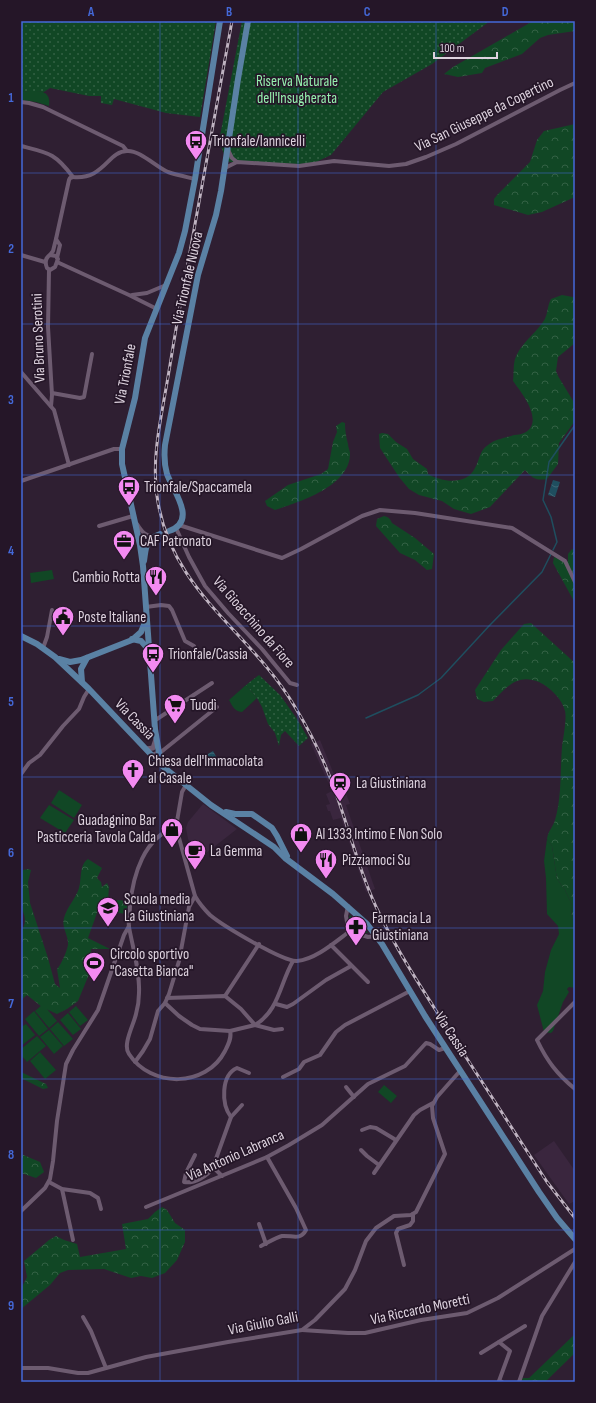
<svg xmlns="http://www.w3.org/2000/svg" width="596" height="1403" font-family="'Sofia Sans Condensed',sans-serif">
	<defs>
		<pattern id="forest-crowns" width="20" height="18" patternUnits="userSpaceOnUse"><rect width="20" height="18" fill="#114725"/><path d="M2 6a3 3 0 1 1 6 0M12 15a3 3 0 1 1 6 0" fill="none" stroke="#336144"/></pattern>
		<pattern id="park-dots" width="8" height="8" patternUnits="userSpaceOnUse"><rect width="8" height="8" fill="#114725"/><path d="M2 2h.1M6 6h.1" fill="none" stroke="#336144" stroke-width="1.8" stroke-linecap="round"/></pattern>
		<pattern id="water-waves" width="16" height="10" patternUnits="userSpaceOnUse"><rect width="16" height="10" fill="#1f4e5f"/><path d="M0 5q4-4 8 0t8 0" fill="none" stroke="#3f6776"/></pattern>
	</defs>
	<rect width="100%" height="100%" fill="#2f1f32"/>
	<g fill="#3a263e">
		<polygon points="320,740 340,789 344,788 350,804 346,805 375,889 366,892 341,818 333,820 330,811 328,811 326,805 330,804 326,794 332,791 311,744"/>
		<polygon points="203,804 237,829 201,857 192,846 188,839 186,828 188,822"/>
		<polygon points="554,1141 575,1171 575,1201 569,1204 534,1155"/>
	</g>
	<g fill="#114725">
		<path d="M21,91c13,1 31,-4 28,15l-13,-4 -15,-2z"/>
		<polygon points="52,570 54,579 31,583 30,573"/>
		<path d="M246,685l11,13 -15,14c-8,-1 -9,-5 -13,-12z"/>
		<polygon points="59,790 82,805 74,818 51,803"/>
		<polygon points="49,805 74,820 65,833 40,818"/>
		<polygon points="547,839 552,846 557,879 565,890 572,905 571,920 575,918 575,988 569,987 567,989 569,992 563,1002 553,1031 551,1033 544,1032 537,1005 543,991 545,972 551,950 559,934 558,926 547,914 546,878 544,861"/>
		<path d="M350,915l15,14 3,4c-13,0 -17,-3 -19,-16z"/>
		<polygon points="43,1004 57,1021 49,1028 35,1011"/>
		<polygon points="76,1006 88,1020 80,1026 69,1012"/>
		<polygon points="34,1011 48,1029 39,1036 25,1019"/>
		<polygon points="68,1013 81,1029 73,1035 60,1020"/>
		<polygon points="58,1022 73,1039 64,1046 50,1029"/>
		<polygon points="26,1024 35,1035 21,1046 21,1027"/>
		<polygon points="49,1030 63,1046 54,1054 40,1037"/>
		<polygon points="37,1036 46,1046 27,1062 21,1055 21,1049"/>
		<polygon points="40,1052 56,1070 45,1079 30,1061"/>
		<polygon points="384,1085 397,1096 391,1103 378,1092"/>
	</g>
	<g fill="url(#forest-crowns)">
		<polygon points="533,21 575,21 575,31 548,35 540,38 522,54 485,68 482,73 458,77 444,74 453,67"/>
		<polygon points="575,124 575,197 542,212 528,215 494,205 494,199 498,194 530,162 537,140 544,131"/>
		<path d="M562,295l11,2 2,3v43l-17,14 -2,14 2,5 17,28v17l-16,22 -1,21 -11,15c-11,2 -15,-1 -22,-9l-35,37 -19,7 -17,-5 -12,-8 -23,-6 -10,-6 -10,-12 -19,-29 -1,-14 3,-1 6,1 8,8 11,7 6,10 14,10 1,5c14,8 38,12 47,-6 5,-9 4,-17 13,-23 7,-6 17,-7 26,-10 4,0 9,-1 12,-3 18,-12 -5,-40 -13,-51 1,-7 0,-15 2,-22 5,-15 19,-24 28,-37 5,-6 4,-16 8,-23z"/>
		<path d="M342,422l3,1c0,7 1,14 3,21 0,3 2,7 2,9 1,33 -51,49 -75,57l-8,-4 -2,-5 23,-16 33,-11 7,-5 5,-27 4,-10 -1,-6z"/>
		<path d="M384,516c5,1 6,3 8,7l23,15 19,16 -2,15 -5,1 -12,-10 -15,-7 -24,-27 1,-7z"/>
		<polygon points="572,549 575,550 575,603 553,563 554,557 560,559 566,563 568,561 568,554"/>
		<path d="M531,623l44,40v255l-4,2 1,-15 -7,-15 -8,-11 -5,-33 -5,-7c1,-8 6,-12 8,-19 7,-23 5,-50 7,-73 1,-8 5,-29 3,-36 -3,-12 -15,-24 -26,-29 -22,-9 -32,5 -46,19l-9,1 -7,-3 -2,-9 26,-40 23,-26z"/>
		<path d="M88,859l14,9 -5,10 4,4 1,5 5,-4 2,4 -1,14 8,1 1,-2 11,1 -2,13 -28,-4 -10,28 22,11h-19l1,18 -14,34 -11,8 -10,5 -15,-7 -15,-12 -5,4 -1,9v-77c8,-11 2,-16 0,-27 -2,-7 0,-28 2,-34l5,-1 3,1 -3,12 2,21 18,55 7,26 5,4 -3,-19c4,-4 10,-18 11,-24 1,-9 -7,-18 -4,-27 3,-11 12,-20 15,-30 3,-10 0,-23 9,-29z"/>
		<polygon points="21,1072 46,1084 48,1088 43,1089 21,1078"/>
		<polygon points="21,1154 40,1162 44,1172 36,1178 21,1173"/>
		<polygon points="162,1207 167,1210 175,1223 185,1230 185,1242 177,1260 165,1273 152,1278 141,1276 131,1278 104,1269 68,1270 60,1273 50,1285 21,1309 21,1289 27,1277 24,1261 49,1240 56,1236 64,1240 77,1244 80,1257 126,1249 122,1224 148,1219 155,1212"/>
		<polygon points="575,1334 575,1353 545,1382 521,1382 523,1378 529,1378"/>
	</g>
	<g fill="url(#park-dots)">
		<polygon points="21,21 216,21 200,117 166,113 114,99 112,105 101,103 101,96 89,96 50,88 44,92 21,91"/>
		<path d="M242,21h248l-58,43 -49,28 -52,63 -17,8 -15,1 -70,-2c-5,-8 -10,-16 -9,-26z"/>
		<polygon points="259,675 280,695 297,719 308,738 299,746 285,731 281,735 279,746 275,733 268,724 262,707 257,698 246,685"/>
	</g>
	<g fill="url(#water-waves)">
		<polygon points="553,480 560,482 555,497 548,495"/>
		<polygon points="213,751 221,765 219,767 214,764 212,765 206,755"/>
	</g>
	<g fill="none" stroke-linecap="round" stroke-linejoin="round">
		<g stroke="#1f4e5f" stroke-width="1.5">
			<polyline points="553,550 557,542 551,517 543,500 549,462 575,425"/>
			<polyline points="366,718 418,695 441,678 489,626 542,572 551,554"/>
		</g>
		<g stroke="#6d5b70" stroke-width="4">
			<polyline points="21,102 29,103 43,107 123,146 127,151"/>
			<path d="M21,146c28,7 34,7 52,31 31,3 35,-26 54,-26 13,-1 29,16 41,21 9,3 19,5 27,7"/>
			<polyline points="228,150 232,158 237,162"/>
			<polyline points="225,168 237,162 299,166 334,161 389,166 406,164 426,157 456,144 560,90 575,83"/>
			<polyline points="56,239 69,180 70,178 73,177"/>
			<polyline points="21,255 45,262"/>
			<path d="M50,255l6,1 2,3 -3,8 -5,3 -3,-2c-2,-5 -2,-10 3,-13z"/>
			<polyline points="50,255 53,251 56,239 60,245 57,258"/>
			<polyline points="57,262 129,295 157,309"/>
			<polyline points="49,270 48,327 52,395 51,406"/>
			<polyline points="132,295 147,293 166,285"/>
			<polyline points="21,372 54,410 69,465"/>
			<polyline points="52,393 80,398 84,397 92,354"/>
			<polyline points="21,481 114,449 122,449"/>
			<path d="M137,524c5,8 8,12 18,12"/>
			<polyline points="179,525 282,558 301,549 362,516 380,510 415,513 512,528 565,561 575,582"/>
			<polyline points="99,526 133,516 134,518"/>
			<polyline points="176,528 189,557 205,586 228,613 262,649 290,683 297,685"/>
			<polyline points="146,607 161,605 169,606 172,610 185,641 194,646"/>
			<polyline points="43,648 47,637 52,610"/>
			<polyline points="154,721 212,683"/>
			<polyline points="151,755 161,752 217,707"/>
			<polyline points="21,774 29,763 40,755 63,726 79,709 84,697 89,689"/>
			<path d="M186,785l-4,7 -6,35 19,69c4,7 9,13 15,19 12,10 73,47 87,46 19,-2 38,-19 53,-30"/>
			<path d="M176,827c-32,10 -43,48 -46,79 0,6 -2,14 -1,21 4,22 11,44 10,66 0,7 -1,14 -3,21 -2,10 -14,31 -7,40 22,34 77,34 96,-3 3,-6 7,-13 5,-20"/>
			<polyline points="348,906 346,916 348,928 350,931 368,937 377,936"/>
			<polyline points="331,945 368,982"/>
			<polyline points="225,996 259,944"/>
			<polyline points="167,998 225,996 241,1009 255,1025"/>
			<path d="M575,1002l-38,38c10,21 20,34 38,49"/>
			<polyline points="165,1003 179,1016 192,1025 200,1029 230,1031 255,1025 274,1030 282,1029"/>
			<polyline points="276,1004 287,1007 293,1004 326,980 351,966"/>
			<path d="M255,1025c24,-14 25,-42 38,-64"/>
			<polyline points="135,1062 143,1051 150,1039 158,1011 165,1003 169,994 179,961 189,907 195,896"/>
			<polyline points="283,1077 299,1069 304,1062 320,1055 336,1032 345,1025 410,991"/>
			<polyline points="346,1087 354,1097"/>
			<polyline points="231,1117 242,1105"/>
			<polyline points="362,1130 370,1127 376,1128 396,1140"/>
			<polyline points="361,1150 367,1156 379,1165"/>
			<path d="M195,1155l-9,18 -2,9c10,2 24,-6 29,-15"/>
			<polyline points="374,1173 414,1115 420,1110 433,1103"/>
			<path d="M222,1176l-9,-9 18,-50c-10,-13 -10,-42 6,-49l12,5"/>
			<polyline points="49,1182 62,1189 90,1193 98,1198 101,1209"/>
			<polyline points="62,1189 73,1240"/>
			<polyline points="146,1207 267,1157 289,1145 322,1125 368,1084 405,1066 426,1043 430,1044 439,1050 445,1048"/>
			<polyline points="21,1211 45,1188 50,1179 53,1161 57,1121 66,1064 73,1050 98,1010 124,935 129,926"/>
			<polyline points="259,1224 266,1244"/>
			<path d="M261,1246c6,-3 16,-9 21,-10 10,-1 18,5 24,-6l-10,-22 -29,-51"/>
			<polyline points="404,1265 396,1233 398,1229 410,1225 413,1221 413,1214"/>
			<polyline points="83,1317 91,1331 106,1368"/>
			<polyline points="302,1330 348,1333 365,1333 421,1320 467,1313 498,1298 575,1249"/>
			<polyline points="499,1342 510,1351 499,1381 502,1382"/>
			<polyline points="481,1353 525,1326"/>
			<polyline points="21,1368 48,1368 78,1373 88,1373 146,1357 228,1342 302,1330 315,1320 345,1289 355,1270 366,1241 376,1228 394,1216 411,1215 416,1212 445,1154 433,1118 432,1106 437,1097 460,1071"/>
			<polyline points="519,1382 542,1316 575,1262"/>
		</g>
		<polyline stroke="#6d5b70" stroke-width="5" points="146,749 153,748 156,739"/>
		<g stroke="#5a81a4" stroke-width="6">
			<path d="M169,531c29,-10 4,-40 -2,-57 -3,-10 -3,-19 -2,-29l33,-170 18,-60 5,-24 17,-112 10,-58"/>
			<path d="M144,561c2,-13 1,-22 16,-27"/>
			<polyline points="21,636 37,644 55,657 89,689 161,765 211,805 274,847 285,858 333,894 367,924 382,944 425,1016 539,1192 557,1218 575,1239"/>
			<polyline points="132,639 141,641 149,650"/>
			<polyline points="59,659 70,662 81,660 132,640 141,632 146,620"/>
			<polyline points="82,682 81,669 87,658"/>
			<polyline points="164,764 159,753 155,729 143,566 140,545 122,464 122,449 135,398 145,338 179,253 185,231 195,179 220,21"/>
			<polyline points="226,812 235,814 252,814 272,828 277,836 287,856"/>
		</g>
		<g stroke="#bfb3c1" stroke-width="3">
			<path id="rail" d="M232,21c-18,97 -35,194 -53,291 -5,27 -9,55 -14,82 -6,34 -13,67 -8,102 13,96 93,134 138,211 16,26 29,53 39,81 16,43 26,87 46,127 20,41 45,78 69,116 33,50 65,101 98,151l28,36"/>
		</g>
		<use href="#rail" stroke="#251628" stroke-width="1.5" stroke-dasharray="4.5" stroke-linecap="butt"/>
	</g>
	<path fill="none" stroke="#4469d9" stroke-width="1" stroke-opacity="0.55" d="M160,21v1361M298,21v1361M436,21v1361M21,173h554M21,324h554M21,475h554M21,626h554M21,777h554M21,928h554M21,1079h554M21,1230h554"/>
	<defs>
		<g id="bus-pin" transform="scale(1.15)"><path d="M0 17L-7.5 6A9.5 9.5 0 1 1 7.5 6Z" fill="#f38af1" stroke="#251628"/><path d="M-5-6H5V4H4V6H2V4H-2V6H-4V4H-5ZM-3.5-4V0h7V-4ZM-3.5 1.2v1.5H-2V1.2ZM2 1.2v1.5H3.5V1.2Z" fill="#111"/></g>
		<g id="office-pin" transform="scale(1.15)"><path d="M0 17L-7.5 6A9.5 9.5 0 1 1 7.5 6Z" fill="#f38af1" stroke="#251628"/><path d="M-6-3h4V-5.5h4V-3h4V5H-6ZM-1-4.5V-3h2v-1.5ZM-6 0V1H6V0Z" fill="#111"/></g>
		<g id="restaurant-pin" transform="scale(1.15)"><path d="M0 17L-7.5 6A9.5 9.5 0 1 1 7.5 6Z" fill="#f38af1" stroke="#251628"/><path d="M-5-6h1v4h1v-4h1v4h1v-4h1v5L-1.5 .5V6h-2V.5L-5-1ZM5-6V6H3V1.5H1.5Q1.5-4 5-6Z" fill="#111"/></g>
		<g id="civic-pin" transform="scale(1.15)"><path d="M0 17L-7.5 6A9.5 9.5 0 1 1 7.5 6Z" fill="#f38af1" stroke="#251628"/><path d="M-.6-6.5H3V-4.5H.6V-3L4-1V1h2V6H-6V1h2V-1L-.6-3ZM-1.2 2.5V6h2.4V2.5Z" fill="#111"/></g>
		<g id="supermarket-pin" transform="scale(1.15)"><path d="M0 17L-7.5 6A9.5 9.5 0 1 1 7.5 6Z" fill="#f38af1" stroke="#251628"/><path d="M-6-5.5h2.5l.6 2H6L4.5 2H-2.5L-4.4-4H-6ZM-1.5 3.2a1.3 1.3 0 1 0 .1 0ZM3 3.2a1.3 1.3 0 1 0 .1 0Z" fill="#111"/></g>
		<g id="church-pin" transform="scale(1.15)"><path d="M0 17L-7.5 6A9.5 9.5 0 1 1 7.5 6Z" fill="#f38af1" stroke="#251628"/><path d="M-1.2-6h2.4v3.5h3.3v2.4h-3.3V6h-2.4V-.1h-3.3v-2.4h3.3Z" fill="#111"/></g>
		<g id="station-pin" transform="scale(1.15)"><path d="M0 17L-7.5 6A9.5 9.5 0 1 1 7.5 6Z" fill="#f38af1" stroke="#251628"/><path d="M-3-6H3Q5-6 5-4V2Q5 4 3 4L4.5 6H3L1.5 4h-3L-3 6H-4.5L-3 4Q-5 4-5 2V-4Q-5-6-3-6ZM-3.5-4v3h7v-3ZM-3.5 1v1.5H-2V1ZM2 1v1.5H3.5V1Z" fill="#111"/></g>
		<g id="shop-pin" transform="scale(1.15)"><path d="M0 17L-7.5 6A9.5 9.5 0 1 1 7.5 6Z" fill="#f38af1" stroke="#251628"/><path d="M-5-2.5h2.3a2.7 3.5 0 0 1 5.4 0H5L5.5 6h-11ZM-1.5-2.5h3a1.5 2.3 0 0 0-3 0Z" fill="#111"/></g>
		<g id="cafe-pin" transform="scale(1.15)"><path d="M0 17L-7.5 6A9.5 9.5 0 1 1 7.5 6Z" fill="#f38af1" stroke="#251628"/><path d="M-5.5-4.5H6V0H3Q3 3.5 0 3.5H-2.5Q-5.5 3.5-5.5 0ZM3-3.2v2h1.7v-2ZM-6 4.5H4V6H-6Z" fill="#111"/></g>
		<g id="school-pin" transform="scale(1.15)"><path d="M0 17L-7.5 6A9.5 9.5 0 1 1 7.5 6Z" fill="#f38af1" stroke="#251628"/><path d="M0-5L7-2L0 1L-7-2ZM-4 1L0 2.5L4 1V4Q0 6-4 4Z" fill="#111"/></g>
		<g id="pharmacy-pin" transform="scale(1.15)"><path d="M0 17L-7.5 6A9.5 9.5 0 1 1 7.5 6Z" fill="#f38af1" stroke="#251628"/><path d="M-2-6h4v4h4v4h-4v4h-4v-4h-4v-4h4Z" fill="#111"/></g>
		<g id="stadium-pin" transform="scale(1.15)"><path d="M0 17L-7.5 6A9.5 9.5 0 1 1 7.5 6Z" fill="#f38af1" stroke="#251628"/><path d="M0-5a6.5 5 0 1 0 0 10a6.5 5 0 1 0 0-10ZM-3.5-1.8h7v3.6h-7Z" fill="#111"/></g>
	</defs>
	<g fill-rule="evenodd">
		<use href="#bus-pin" x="196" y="141"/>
		<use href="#bus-pin" x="129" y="487"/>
		<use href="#office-pin" x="124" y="541"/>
		<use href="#restaurant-pin" x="156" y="577"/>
		<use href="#civic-pin" x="63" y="617"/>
		<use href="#bus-pin" x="153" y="654"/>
		<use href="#supermarket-pin" x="175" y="705"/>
		<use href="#church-pin" x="133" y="770"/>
		<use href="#station-pin" x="340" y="783"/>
		<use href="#shop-pin" x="172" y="829"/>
		<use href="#shop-pin" x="301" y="834"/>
		<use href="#cafe-pin" x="195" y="851"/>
		<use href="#restaurant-pin" x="326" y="860"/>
		<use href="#school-pin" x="108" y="908"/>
		<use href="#pharmacy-pin" x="356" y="927"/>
		<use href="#stadium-pin" x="94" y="963"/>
	</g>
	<g text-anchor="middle" stroke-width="3.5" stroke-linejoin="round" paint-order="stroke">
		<g font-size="15" fill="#95f0ae" stroke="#251628">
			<text x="297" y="86">Riserva Naturale<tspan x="297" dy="17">dell'Insugherata</tspan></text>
		</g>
		<g font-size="15" fill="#ded3df" stroke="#251628">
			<text transform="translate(484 114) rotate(-26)" y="5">Via San Giuseppe da Copertino</text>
			<text transform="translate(187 278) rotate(-77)" y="5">Via Trionfale Nuova</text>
			<text transform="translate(38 338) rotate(-92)" y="5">Via Bruno Serotini</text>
			<text transform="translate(125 374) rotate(-79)" y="5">Via Trionfale</text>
			<text transform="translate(254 622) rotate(49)" y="5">Via Gioacchino da Fiore</text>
			<text transform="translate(135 719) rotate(46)" y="5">Via Cassia</text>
			<text transform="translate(452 1034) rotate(57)" y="5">Via Cassia</text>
			<text transform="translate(235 1155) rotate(-24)" y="5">Via Antonio Labranca</text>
			<text transform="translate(420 1309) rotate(-12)" y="5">Via Riccardo Moretti</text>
			<text transform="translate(263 1323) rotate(-11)" y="5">Via Giulio Galli</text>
		</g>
		<g font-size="15" fill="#ded3df" stroke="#251628" text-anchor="start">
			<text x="212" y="146">Trionfale/Iannicelli</text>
			<text x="144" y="492">Trionfale/Spaccamela</text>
			<text x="140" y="546">CAF Patronato</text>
			<text x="140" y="582" text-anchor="end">Cambio Rotta</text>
			<text x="78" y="622">Poste Italiane</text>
			<text x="168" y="659">Trionfale/Cassia</text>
			<text x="190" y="710">Tuodì</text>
			<text x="148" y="766">Chiesa dell'Immacolata<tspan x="148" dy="17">al Casale</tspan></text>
			<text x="356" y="788">La Giustiniana</text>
			<text x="156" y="825" text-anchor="end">Guadagnino Bar<tspan x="156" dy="17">Pasticceria Tavola Calda</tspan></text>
			<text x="316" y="839">Al 1333 Intimo E Non Solo</text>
			<text x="210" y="856">La Gemma</text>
			<text x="342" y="865">Pizziamoci Su</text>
			<text x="124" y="904">Scuola media<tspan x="124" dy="17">La Giustiniana</tspan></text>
			<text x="372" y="923">Farmacia La<tspan x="372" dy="17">Giustiniana</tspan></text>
			<text x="110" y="959">Circolo sportivo<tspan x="110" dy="17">"Casetta Bianca"</tspan></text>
		</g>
	</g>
	<rect width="596" height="1403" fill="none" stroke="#251628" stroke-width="44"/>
	<path d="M434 52v6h63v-6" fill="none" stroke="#ded3df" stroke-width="2"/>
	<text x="440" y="52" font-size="12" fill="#ded3df" stroke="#251628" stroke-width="3" paint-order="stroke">100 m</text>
	<rect x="22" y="22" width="552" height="1359" fill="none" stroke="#4469d9" stroke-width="1.5"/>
	<g font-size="13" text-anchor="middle" font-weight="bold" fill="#4469d9">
		<text x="91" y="16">A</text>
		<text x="229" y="16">B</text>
		<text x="367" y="16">C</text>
		<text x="505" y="16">D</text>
		<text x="11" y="102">1</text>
		<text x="11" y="253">2</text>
		<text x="11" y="404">3</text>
		<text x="11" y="555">4</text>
		<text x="11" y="706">5</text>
		<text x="11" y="857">6</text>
		<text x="11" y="1008">7</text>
		<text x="11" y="1159">8</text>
		<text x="11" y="1310">9</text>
	</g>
</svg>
